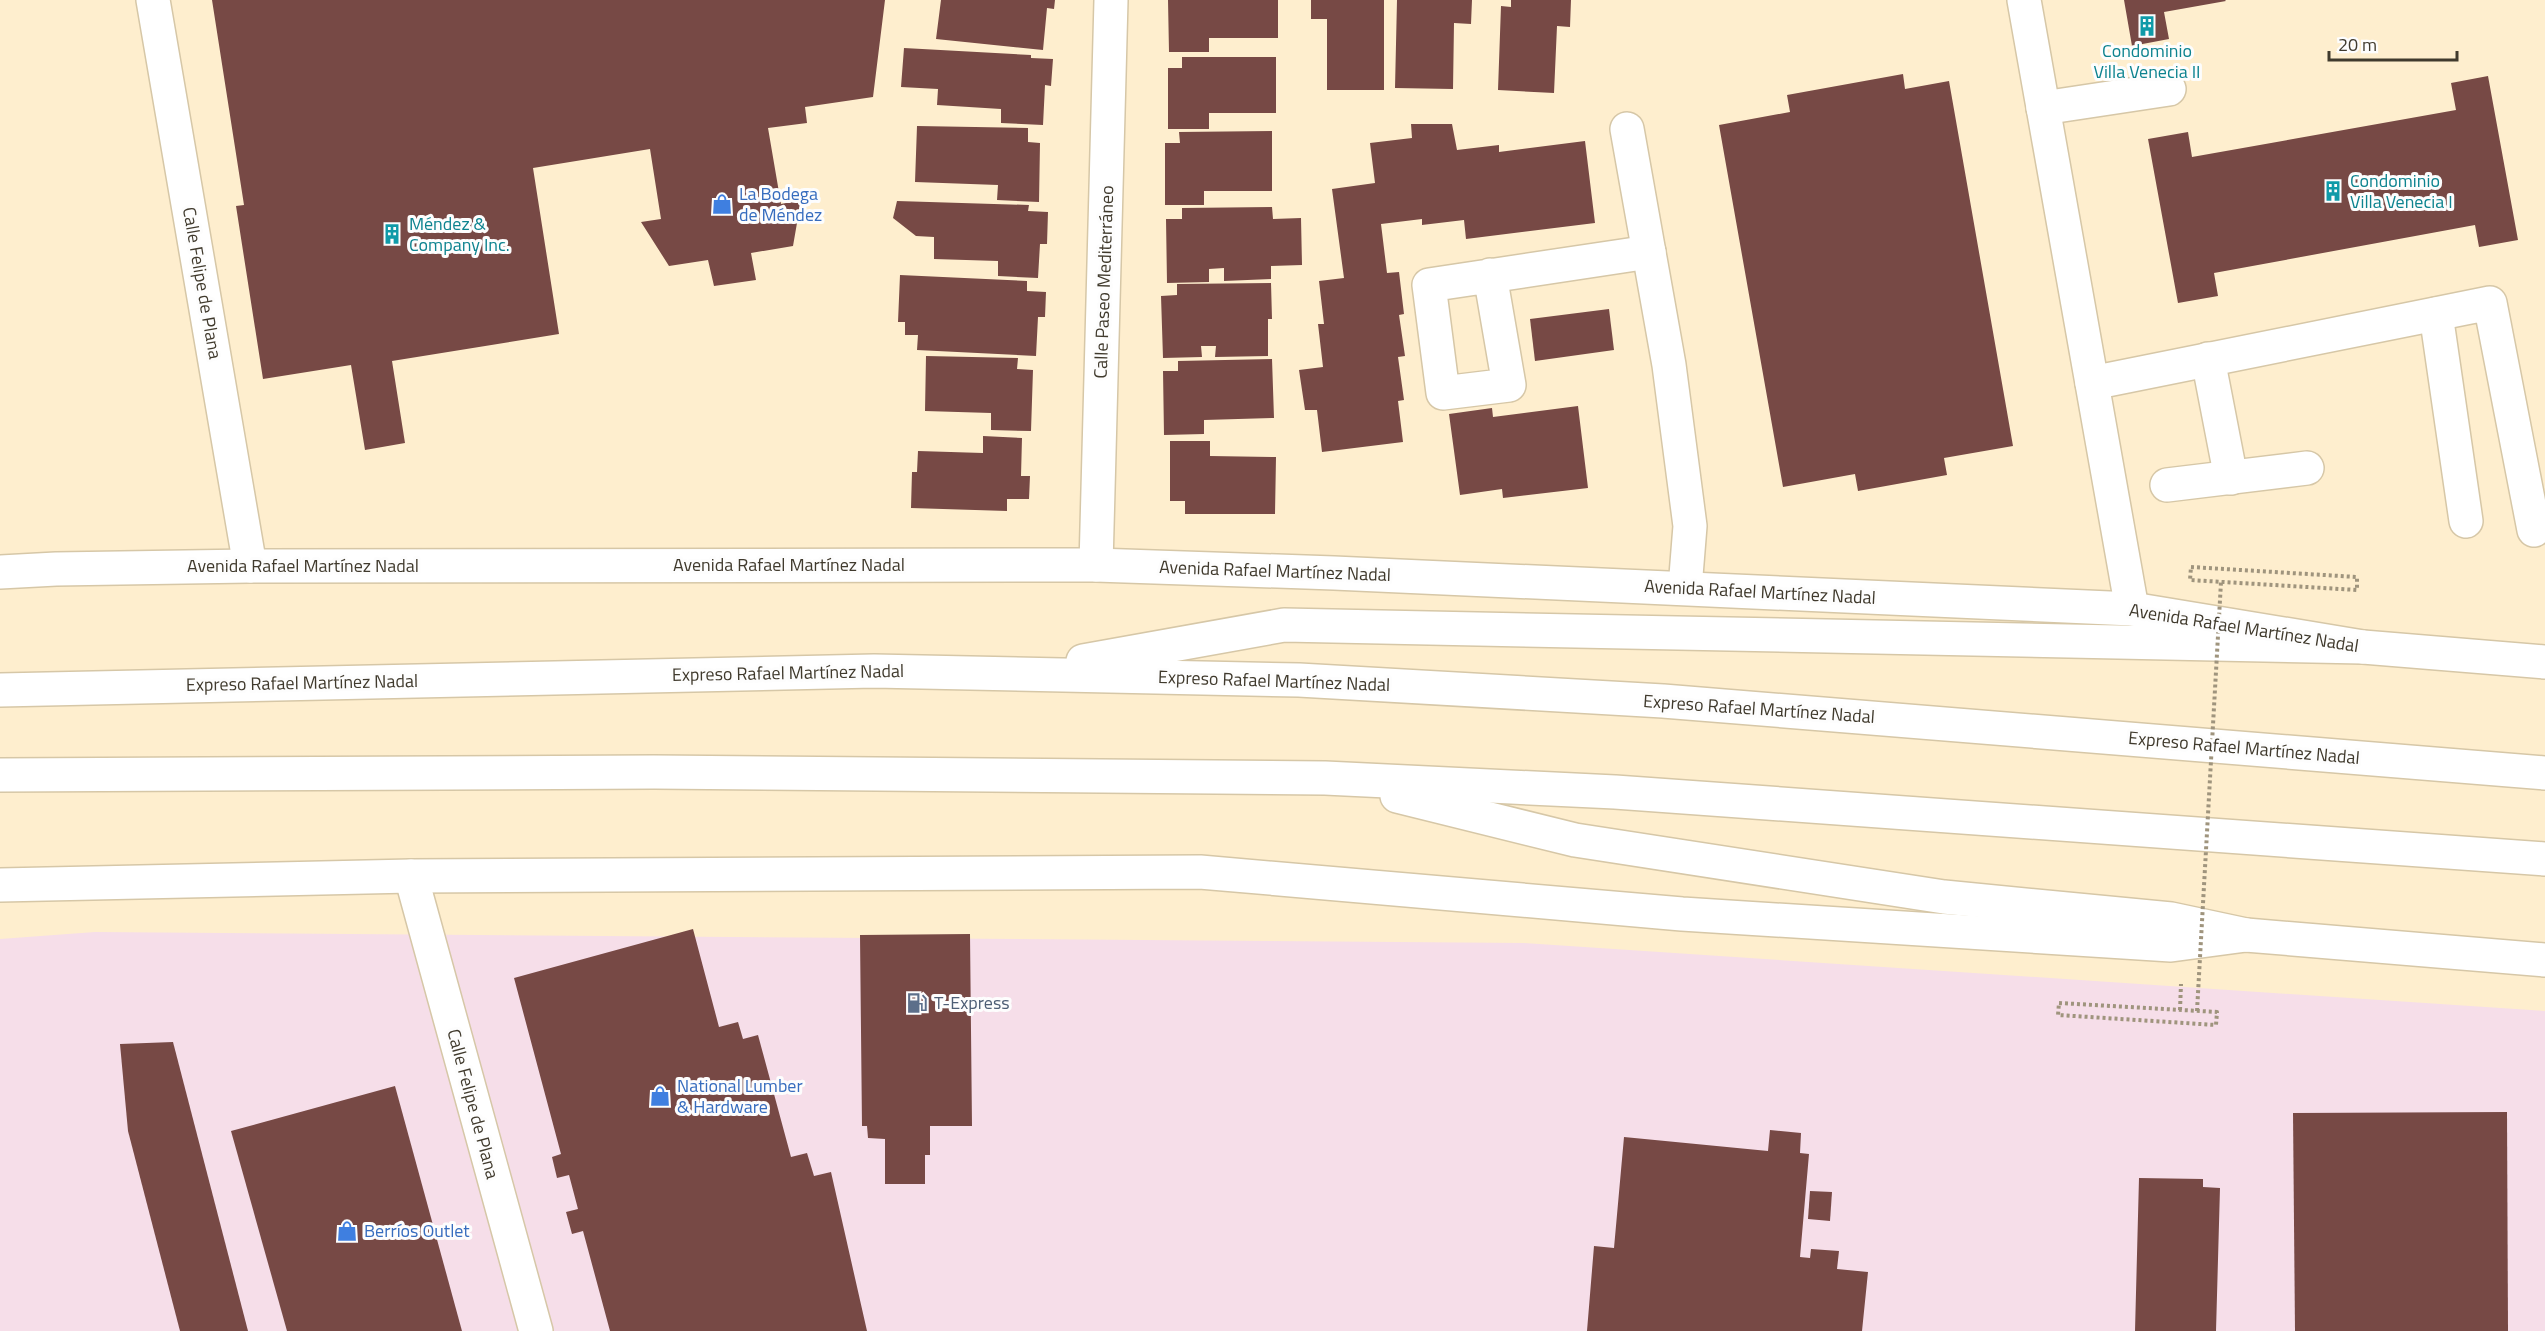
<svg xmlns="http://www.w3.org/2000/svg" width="2545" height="1331" font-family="'Titillium Web',sans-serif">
	<rect width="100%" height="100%" fill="#feeece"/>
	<polygon fill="#f6dee9" points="95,932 1524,943 2545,1011 2545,1331 0,1331 0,939"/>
	<g fill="#774945">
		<polygon points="212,0 885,0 873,97 805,107 807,123 768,128 781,204 801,200 793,246 751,253 756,280 714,286 708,260 669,266 641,222 661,219 650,149 533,168 559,334 392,361 405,443 365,450 351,365 263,379 236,206 244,205"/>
		<polygon points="941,0 1055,0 1054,9 1047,8 1043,50 936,39"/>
		<polygon points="1168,0 1278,0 1278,38 1209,38 1209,52 1169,52"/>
		<polygon points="1311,0 1384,0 1384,90 1327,90 1327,19 1311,19"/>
		<polygon points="1397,0 1472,0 1471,24 1454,23 1453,89 1395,88"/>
		<polygon points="1511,0 1571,0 1570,27 1557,26 1554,93 1498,90 1501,6 1511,7"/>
		<polygon points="2124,0 2225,0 2226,1 2164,12 2169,39 2132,46"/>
		<polygon points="904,48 1031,55 1031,58 1053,59 1051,86 1045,85 1043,125 1001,123 1001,109 937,105 938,89 901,87"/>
		<polygon points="1182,57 1276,57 1276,113 1209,113 1209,129 1168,129 1168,68 1182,68"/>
		<polygon points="1903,74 1905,89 1949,81 2013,446 1944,458 1947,475 1858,491 1855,474 1783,487 1719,125 1790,112 1787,95"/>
		<polygon points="2488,76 2518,240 2479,247 2475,225 2214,273 2218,296 2178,303 2148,139 2188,132 2192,157 2456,110 2451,83"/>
		<polygon points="1411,124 1452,124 1457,150 1499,145 1499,152 1585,141 1595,223 1466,239 1464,220 1422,225 1422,219 1381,224 1387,273 1399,272 1404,314 1399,315 1405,356 1398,357 1404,400 1398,401 1403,442 1322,452 1317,410 1305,410 1299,370 1323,367 1318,324 1324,324 1319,281 1344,278 1332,189 1375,183 1370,143 1412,138"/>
		<polygon points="917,126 1028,128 1028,142 1040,143 1039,202 997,200 998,185 915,182"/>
		<polygon points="1272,131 1272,191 1204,191 1204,205 1165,205 1165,143 1180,143 1179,132"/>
		<polygon points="897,201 1029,205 1028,211 1048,212 1047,244 1040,244 1038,278 998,276 998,261 934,259 934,237 916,236 893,218"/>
		<polygon points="1272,207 1273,219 1301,218 1302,265 1271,266 1271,279 1224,281 1224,268 1209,269 1209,282 1167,283 1166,219 1182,219 1182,208"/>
		<polygon points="900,275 1027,281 1027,291 1046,292 1045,317 1038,317 1036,356 917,350 918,335 905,335 905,322 898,322"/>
		<polygon points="1271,283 1272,319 1268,319 1268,356 1215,357 1216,346 1201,346 1202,357 1163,358 1161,296 1177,295 1177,284"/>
		<polygon points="1609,309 1614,350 1535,361 1530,319"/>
		<polygon points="926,356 1018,358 1017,369 1033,370 1031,431 991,430 991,413 925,411"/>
		<polygon points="1272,359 1274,418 1204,420 1204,434 1164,435 1163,371 1178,371 1178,361"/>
		<polygon points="1578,406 1588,488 1503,498 1502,489 1460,495 1449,414 1492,408 1493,417"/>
		<polygon points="983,436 1022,438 1021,476 1030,476 1029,499 1007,499 1007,511 911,508 912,472 917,472 918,451 983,453"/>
		<polygon points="1170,441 1210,441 1210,456 1276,457 1275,514 1185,514 1185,501 1170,501"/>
		<polygon points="693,929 719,1027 738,1022 743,1039 758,1035 791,1157 807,1153 814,1176 831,1172 867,1331 610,1331 583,1231 572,1234 566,1212 578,1209 569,1175 557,1178 552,1157 561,1154 514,978"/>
		<polygon points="970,934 972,1126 930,1126 930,1155 925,1155 925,1184 885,1184 885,1139 868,1138 867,1126 862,1126 860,935"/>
		<polygon points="173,1042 248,1331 180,1331 128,1131 120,1044"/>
		<polygon points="395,1086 462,1331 287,1331 231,1131"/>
		<polygon points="2507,1112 2508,1331 2295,1331 2293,1113"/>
		<polygon points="1770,1130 1801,1133 1800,1153 1809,1154 1800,1257 1810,1258 1811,1249 1839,1251 1837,1269 1868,1272 1862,1331 1587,1331 1594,1246 1614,1248 1624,1137 1768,1151"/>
		<polygon points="2139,1178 2203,1179 2203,1187 2220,1188 2216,1331 2135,1331"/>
		<polygon points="1810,1191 1832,1192 1830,1221 1808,1219"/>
	</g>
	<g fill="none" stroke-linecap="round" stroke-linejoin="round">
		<g stroke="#d6c7a7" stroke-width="36">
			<g id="minor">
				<polyline points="153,0 250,566"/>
				<polyline points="2024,0 2132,609"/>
				<polyline points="2043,108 2169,89"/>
				<polyline points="1627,129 1669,365 1690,526 1685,588"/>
				<polyline points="1490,275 1509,385 1443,393 1429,285 1649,252"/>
				<polyline points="2436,314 2466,521"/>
				<polyline points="2208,359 2231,478"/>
				<polyline points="2092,383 2490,303 2534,530"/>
				<polyline points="2167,485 2307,468"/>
				<polyline points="1096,565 1111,0"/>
				<polyline points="411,876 536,1331"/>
			</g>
		</g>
		<g stroke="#d6c7a7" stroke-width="36">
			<g id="major">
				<polyline points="0,572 56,569 250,566 1096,565 1334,573 2132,609 2363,647 2545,662"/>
				<polyline points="0,885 411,876 1200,872 1682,914 2171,945 2246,935 2545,960"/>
			</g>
		</g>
		<g stroke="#d6c7a7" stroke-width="36">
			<g id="highway">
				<polyline points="1083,661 1284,625 2363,647"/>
				<polyline points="0,690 874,671 1299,680 1663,701 2545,773"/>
				<polyline points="0,775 654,772 1325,778 1615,792 2545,859"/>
				<polyline points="1397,796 1575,840 1944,897 2171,919 2246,935"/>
			</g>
		</g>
		<g stroke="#9f947d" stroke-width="4" stroke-dasharray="3 3" stroke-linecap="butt">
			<polygon points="2191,567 2357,577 2357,590 2190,580"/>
			<polygon points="2059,1003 2217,1012 2216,1025 2058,1015"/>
			<polyline points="2180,1010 2181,984"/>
		</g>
		<use href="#minor" stroke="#fff" stroke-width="33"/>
		<use href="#major" stroke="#fff" stroke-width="33"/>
		<use href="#highway" stroke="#fff" stroke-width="33"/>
		<polyline stroke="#9f947d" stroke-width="4" stroke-dasharray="3 3" stroke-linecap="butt" points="2197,1011 2221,582"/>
	</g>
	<defs>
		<g id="building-bare" transform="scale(1.62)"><path d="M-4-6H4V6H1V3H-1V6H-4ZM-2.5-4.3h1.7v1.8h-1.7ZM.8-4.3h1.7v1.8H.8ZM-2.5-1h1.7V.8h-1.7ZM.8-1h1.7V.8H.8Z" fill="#0f9aa8" stroke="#fdfdfd" stroke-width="2.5" paint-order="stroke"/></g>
		<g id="shop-bare" transform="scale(1.62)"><path d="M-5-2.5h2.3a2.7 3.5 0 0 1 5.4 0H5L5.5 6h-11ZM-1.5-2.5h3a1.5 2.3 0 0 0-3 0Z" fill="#3f7fe0" stroke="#fdfdfd" stroke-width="2.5" paint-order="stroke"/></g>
		<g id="fuel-bare" transform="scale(1.62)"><path d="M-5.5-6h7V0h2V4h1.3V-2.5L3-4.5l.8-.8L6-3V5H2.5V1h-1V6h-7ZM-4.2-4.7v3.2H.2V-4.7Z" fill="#5c6f8a" stroke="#fdfdfd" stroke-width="2.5" paint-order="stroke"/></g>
	</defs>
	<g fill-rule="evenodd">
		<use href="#building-bare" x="2147" y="26"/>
		<use href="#building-bare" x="2333" y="191"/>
		<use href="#shop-bare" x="722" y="204"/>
		<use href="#building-bare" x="392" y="234"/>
		<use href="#fuel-bare" x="917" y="1003"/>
		<use href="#shop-bare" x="660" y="1096"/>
		<use href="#shop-bare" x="347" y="1231"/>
	</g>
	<g text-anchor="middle" stroke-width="6" stroke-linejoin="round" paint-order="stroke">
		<g font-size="18" fill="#0d838f" stroke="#fdfdfd" text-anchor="start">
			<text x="2147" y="57" text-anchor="middle">Condominio<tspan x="2147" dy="21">Villa Venecia II</tspan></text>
			<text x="2350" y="187">Condominio<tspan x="2350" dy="21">Villa Venecia I</tspan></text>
			<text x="409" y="230">Méndez &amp;<tspan x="409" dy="21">Company Inc.</tspan></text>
		</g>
		<g font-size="18" fill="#366cbe" stroke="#fdfdfd" text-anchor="start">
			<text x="739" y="200">La Bodega<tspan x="739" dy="21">de Méndez</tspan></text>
			<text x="677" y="1092">National Lumber<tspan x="677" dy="21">&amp; Hardware</tspan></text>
			<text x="364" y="1237">Berríos Outlet</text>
		</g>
		<g font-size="18" fill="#403a2d" stroke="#fdfdfd">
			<text transform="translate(1104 282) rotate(-88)" y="6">Calle Paseo Mediterráneo</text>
			<text transform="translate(202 283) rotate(80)" y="6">Calle Felipe de Plana</text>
			<text x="789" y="571">Avenida Rafael Martínez Nadal</text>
			<text x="303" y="572">Avenida Rafael Martínez Nadal</text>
			<text transform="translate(1275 571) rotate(2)" y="6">Avenida Rafael Martínez Nadal</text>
			<text transform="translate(1760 592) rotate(3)" y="6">Avenida Rafael Martínez Nadal</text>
			<text transform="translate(2244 628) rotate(9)" y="6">Avenida Rafael Martínez Nadal</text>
			<text transform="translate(788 673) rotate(-1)" y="6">Expreso Rafael Martínez Nadal</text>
			<text transform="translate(1274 681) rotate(2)" y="6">Expreso Rafael Martínez Nadal</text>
			<text transform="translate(302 683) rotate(-1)" y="6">Expreso Rafael Martínez Nadal</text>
			<text transform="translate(1759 709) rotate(4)" y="6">Expreso Rafael Martínez Nadal</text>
			<text transform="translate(2244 748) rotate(5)" y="6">Expreso Rafael Martínez Nadal</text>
			<text transform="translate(473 1104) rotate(75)" y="6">Calle Felipe de Plana</text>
		</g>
		<g font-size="18" fill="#4e5e75" stroke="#fdfdfd" text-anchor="start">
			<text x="934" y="1009">T-Express</text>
		</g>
	</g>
	<path d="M2329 51v9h128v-9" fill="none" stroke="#403a2d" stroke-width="3"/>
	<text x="2338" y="51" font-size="18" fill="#403a2d" stroke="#fdfdfd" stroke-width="4.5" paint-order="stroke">20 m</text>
</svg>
